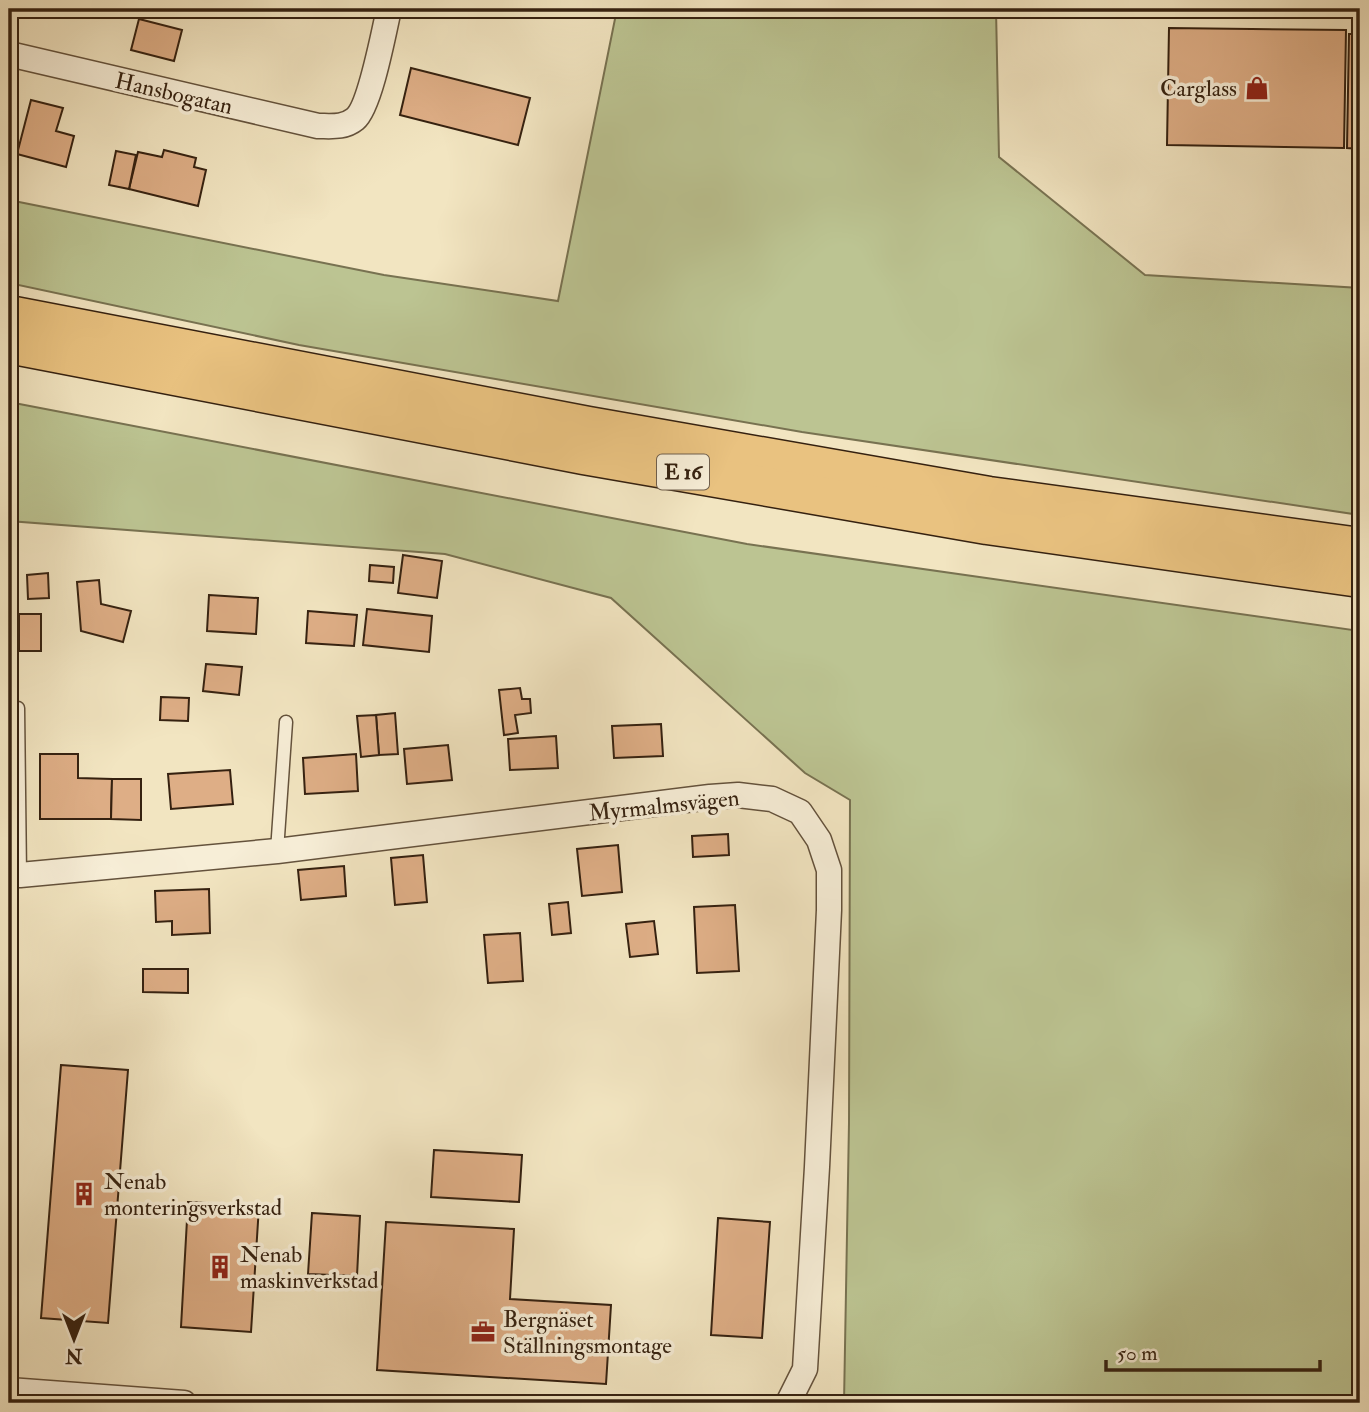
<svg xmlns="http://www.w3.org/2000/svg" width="1369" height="1412" font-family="'IM FELL Double Pica',serif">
	<rect width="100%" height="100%" fill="#f2e5c1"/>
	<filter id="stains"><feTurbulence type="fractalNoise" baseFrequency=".00286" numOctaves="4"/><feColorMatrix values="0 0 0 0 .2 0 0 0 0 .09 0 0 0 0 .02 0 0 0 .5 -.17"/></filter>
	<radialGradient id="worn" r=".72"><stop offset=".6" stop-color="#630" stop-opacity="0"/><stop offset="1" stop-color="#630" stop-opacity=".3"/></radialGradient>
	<g fill="#bcc492" stroke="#787251" stroke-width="2">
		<polygon points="617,9 996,9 999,157 1145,275 1360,288 1360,515 802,432 299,345 9,283 9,200 384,275 558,301"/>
		<polygon points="9,402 747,544 1360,631 1360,1403 844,1403 849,1123 850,800 805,773 611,598 445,554 9,521"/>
	</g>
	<g fill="#deae86" stroke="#352110" stroke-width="2">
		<polygon points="139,19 182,30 174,61 131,50"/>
		<polygon points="1169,28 1346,30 1344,148 1167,145"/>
		<polygon points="1349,34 1360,34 1360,149 1347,148"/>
		<polygon points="411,68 530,98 518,145 400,115"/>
		<polygon points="31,100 63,108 56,131 74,136 66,167 17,154"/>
		<polygon points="164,150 196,158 194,167 206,170 198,206 129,189 138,152 162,157"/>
		<polygon points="116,151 136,155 129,189 109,185"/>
		<polygon points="403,555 442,561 437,598 398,593"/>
		<polygon points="370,565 394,567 393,583 369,581"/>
		<polygon points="48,573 49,598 28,599 27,575"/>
		<polygon points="99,580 101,604 131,611 123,642 81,631 77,582"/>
		<polygon points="9,582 13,582 12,613 9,613"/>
		<polygon points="209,595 258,598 256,634 207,631"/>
		<polygon points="367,609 432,616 429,652 363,645"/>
		<polygon points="308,611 357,615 354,646 306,643"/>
		<rect x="19" y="614" width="22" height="37"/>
		<polygon points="206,664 242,667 239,695 203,691"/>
		<polygon points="520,688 522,699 530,699 531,713 515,715 518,733 504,735 499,690"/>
		<polygon points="161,697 189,698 188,721 160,720"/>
		<polygon points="395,713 398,754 379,755 376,715"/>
		<polygon points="376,715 379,755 361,757 357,716"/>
		<polygon points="661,724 663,756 614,758 612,726"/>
		<polygon points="556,736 558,768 510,770 508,739"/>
		<polygon points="448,745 452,780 407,784 404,749"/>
		<polygon points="40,754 78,754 78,778 112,779 111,819 40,819"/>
		<polygon points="356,754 358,791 305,794 303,758"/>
		<polygon points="230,770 233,804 171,809 168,774"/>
		<polygon points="112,779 141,779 141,820 111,819"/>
		<polygon points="728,834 729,855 693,857 692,836"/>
		<polygon points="618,845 622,892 582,896 577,849"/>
		<polygon points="423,855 427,902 395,905 391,858"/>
		<polygon points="344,866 346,896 301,900 298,870"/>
		<polygon points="209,889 210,933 172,935 172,921 156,922 155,891"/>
		<polygon points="568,902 571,933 552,935 549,904"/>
		<polygon points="735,905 739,971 697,973 694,907"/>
		<polygon points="654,921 658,954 630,957 626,924"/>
		<polygon points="520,933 523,981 488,983 484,935"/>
		<polygon points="143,969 188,969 188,993 143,992"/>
		<polygon points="61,1065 128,1070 108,1323 41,1318"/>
		<polygon points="434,1150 522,1155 519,1202 431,1197"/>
		<polygon points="188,1202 259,1206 251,1332 181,1327"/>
		<polygon points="312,1213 360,1216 357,1276 308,1274"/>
		<polygon points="718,1218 770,1222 762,1338 711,1335"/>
		<polygon points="386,1222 514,1229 510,1299 611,1305 606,1384 377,1370"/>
	</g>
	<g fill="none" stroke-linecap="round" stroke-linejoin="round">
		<g stroke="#64523c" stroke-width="15">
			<g id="service">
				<polyline points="18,708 20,875"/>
				<polyline points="277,851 286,722"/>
			</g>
		</g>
		<g stroke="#64523c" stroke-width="27">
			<g id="minor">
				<path d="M9,54l309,72c13,0 26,2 37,-7 15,-12 29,-88 34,-110"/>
				<polyline points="9,874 20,875 277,851 710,797 738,795 772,799 800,812 819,840 829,870 829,910 817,1167 805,1369 788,1403"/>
				<polyline points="9,1390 184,1403"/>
			</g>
		</g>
		<g stroke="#352110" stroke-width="41">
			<g id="trunk">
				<polyline points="9,315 588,426 989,496 1360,547"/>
				<polyline points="9,344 584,455 987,525 1360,578"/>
			</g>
		</g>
		<use href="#service" stroke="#f7eed7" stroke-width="12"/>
		<use href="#minor" stroke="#f7eed7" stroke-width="24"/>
		<use href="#trunk" stroke="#e9c280" stroke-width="38"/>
	</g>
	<defs>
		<g id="shop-bare" transform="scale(1.89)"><path d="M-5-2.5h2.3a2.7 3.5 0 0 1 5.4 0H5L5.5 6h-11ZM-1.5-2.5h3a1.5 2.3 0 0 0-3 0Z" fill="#8f2418" stroke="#f7eed7" stroke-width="2.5" paint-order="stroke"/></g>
		<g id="building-bare" transform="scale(1.89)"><path d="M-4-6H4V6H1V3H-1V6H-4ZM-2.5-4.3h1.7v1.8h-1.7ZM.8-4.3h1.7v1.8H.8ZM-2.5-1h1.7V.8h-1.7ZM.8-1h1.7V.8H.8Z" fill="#8f2418" stroke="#f7eed7" stroke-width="2.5" paint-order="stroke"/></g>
		<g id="office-bare" transform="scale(1.89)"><path d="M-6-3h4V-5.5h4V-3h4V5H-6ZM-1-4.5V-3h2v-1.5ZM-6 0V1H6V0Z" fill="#8f2418" stroke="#f7eed7" stroke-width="2.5" paint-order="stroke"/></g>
	</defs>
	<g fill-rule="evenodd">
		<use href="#shop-bare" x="1257" y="88"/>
		<use href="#building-bare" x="84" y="1194"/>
		<use href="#building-bare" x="220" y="1267"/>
		<use href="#office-bare" x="483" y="1332"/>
	</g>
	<g text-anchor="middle" stroke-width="7" stroke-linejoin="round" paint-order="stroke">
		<rect fill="#f7eed7" stroke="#6f5e4c" stroke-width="2" x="657" y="454.5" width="52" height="35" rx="5"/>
		<g font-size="21" font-weight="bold" fill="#352110">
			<text x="683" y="479">E 16</text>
		</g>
		<g font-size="23" fill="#352110" stroke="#f7eed7" text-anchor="start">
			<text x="1237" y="96" text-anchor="end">Carglass</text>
			<text x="104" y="1189">Nenab<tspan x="104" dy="26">monteringsverkstad</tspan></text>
			<text x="240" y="1262">Nenab<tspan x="240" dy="26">maskinverkstad</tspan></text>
			<text x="503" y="1327">Bergnäset<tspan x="503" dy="26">Ställningsmontage</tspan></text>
		</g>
		<g font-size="23" fill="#352110" stroke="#f7eed7">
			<text transform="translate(174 93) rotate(13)" y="8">Hansbogatan</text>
			<text transform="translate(664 805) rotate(-6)" y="8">Myrmalmsvägen</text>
		</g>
	</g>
	<rect width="1369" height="1412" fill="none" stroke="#f2e5c1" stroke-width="35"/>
	<rect x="10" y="10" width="1348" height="1391" fill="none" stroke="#352110" stroke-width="3.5"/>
	<rect x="18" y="18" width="1334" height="1377" fill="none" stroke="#352110" stroke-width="2"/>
	<g transform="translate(74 1339) rotate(180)" stroke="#f7eed7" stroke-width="5" paint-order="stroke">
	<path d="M0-5L12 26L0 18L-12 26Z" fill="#352110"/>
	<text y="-10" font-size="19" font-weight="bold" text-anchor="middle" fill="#352110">N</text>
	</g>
	<path d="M1106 1360v10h214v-10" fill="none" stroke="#352110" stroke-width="3.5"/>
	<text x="1117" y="1360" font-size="21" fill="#352110" stroke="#f7eed7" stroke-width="5" paint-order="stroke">50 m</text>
	<rect width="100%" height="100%" filter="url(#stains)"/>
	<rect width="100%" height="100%" fill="url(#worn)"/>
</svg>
